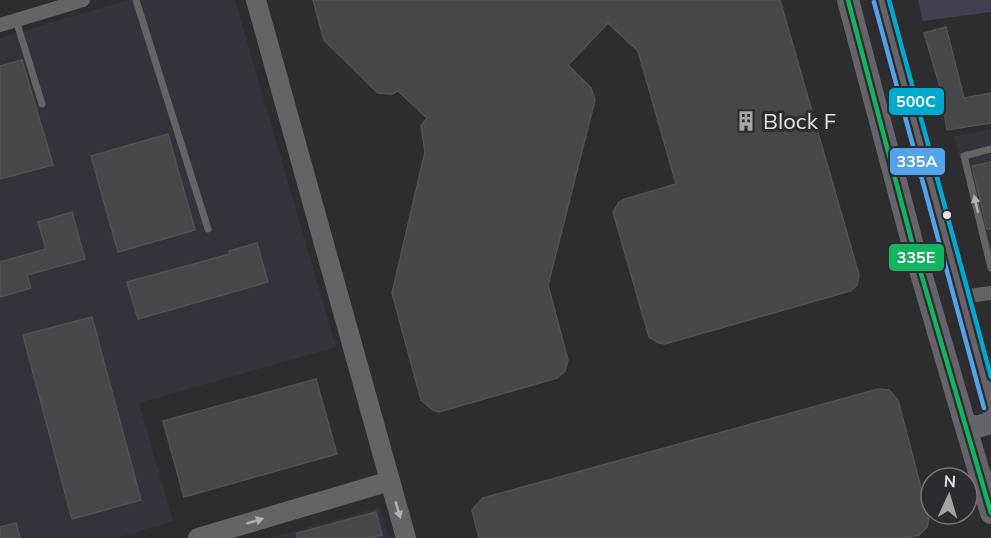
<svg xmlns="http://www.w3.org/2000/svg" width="991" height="538" font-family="Mulish,sans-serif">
	<rect width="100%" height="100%" fill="#2d2c2e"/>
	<g fill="#34323b">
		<polygon points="128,0 235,0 336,347 139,403 173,521 118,538 0,538 0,38"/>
		<polygon points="991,129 991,272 954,136"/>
		<polygon points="380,507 389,538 270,538"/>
	</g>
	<polygon fill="#433f50" points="918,0 991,0 991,12 923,21"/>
	<g fill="#474648" stroke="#525153" stroke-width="1.5">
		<polygon points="313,0 780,0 859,275 857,285 850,291 665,344 659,343 649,337 613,212 619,202 625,199 676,184 638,51 608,23 568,65 591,88 595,100 548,285 568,360 565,371 557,378 439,412 433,410 421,400 392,293 425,152 421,126 427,118 398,91 392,94 378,93 324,40"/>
		<polygon points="946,27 964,98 991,93 991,123 947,130 940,87 924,33"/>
		<polygon points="22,60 53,165 0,179 0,66"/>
		<polygon points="168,134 195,230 118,252 91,156"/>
		<polygon points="991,162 991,229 987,229 972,166"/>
		<polygon points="72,212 85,259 27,275 31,288 0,297 0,262 46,249 38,222"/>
		<polygon points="257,243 268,282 138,319 127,282 230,254 229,251"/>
		<polygon points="92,317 141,500 72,519 23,335"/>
		<polygon points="316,379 337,454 184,497 163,421"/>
		<polygon points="878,389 889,390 898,400 929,518 927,527 919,535 908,538 479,538 472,510 483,498"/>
		<polygon points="376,512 382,535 370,538 297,538 297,533"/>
		<polygon points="16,523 20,538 0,538 0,527"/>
	</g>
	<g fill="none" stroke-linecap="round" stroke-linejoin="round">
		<g stroke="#646365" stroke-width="7">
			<polyline points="136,0 208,229"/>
			<polyline points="16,20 42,104"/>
			<polyline points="991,149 964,156 991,268"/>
		</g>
		<g stroke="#646365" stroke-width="14">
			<polyline points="0,25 83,0"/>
			<polyline points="961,297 991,293"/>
		</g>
		<g stroke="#646365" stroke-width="20">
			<polyline points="256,0 406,538"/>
			<polyline points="198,538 390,481"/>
		</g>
		<g stroke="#66646a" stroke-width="22">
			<polyline points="848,0 913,246 991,513"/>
			<polyline points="881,0 991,406"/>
			<polyline points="965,423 976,427 991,423"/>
		</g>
		<g stroke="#2c2b2f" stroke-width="9">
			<polyline id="bus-1" points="848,0 913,246 991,513"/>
		</g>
		<g stroke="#2c2b2f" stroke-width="9">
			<polyline id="bus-2" points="874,2 984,408"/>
		</g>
		<g stroke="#2c2b2f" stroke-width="9">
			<polyline id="bus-3" points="889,0 991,377"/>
		</g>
		<use href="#bus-1" stroke="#13b361" stroke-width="4.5"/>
		<use href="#bus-2" stroke="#53a3e8" stroke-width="4.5"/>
		<use href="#bus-3" stroke="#00a9ce" stroke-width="4.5"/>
	</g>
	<defs><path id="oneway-solid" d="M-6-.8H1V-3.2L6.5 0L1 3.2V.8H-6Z" transform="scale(1.5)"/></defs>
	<g fill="#b1b0b2">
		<use href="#oneway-solid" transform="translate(976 204) rotate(-103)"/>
		<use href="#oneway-solid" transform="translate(398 510) rotate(74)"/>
		<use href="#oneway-solid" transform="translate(255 521) rotate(-17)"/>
	</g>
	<defs>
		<g id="building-bare" transform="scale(1.62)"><path d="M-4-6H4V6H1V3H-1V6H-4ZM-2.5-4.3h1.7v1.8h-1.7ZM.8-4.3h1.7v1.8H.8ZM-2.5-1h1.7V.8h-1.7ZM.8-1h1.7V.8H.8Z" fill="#a4a4a6" stroke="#2c2b2f" stroke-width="2.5" paint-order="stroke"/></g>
	</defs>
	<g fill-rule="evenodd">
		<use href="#building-bare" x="746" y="121"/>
	</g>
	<circle fill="#e4e4e6" stroke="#2c2b2f" stroke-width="2" cx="947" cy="215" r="5"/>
	<g text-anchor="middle" stroke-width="6" stroke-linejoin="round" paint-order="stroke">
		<g font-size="22" fill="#e4e4e6" stroke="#2c2b2f" text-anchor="start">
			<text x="763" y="129">Block F</text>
		</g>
	</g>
	<g stroke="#2c2b2f" stroke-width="2">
		<rect x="888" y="87" width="57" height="29" rx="6" fill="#00a9ce"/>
		<rect x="889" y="147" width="57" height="29" rx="6" fill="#53a3e8"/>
		<rect x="888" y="243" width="57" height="29" rx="6" fill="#13b361"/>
	</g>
	<g font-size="16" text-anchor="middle" font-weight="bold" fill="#fff">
		<text x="916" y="107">500C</text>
		<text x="917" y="167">335A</text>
		<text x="916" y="263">335E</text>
	</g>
	<g transform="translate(949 496) rotate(4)"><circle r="28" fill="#2c2b2f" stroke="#767578" stroke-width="1.5"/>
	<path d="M0-4.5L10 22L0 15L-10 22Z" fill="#a4a4a6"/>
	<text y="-9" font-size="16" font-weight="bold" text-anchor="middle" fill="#e4e4e6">N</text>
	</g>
</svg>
